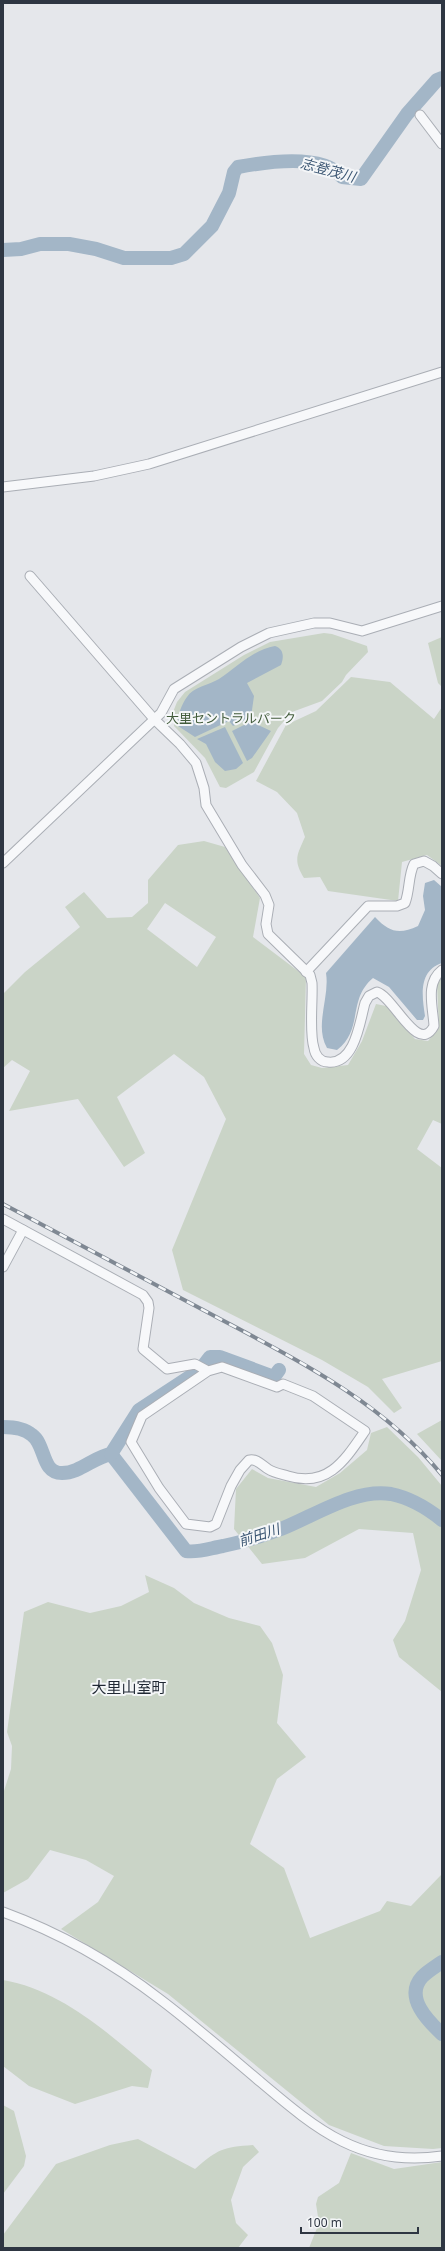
<svg xmlns="http://www.w3.org/2000/svg" width="445" height="2251" font-family="'Noto Sans','Noto Sans JP',sans-serif">
	<rect width="100%" height="100%" fill="#e5e7eb"/>
	<g fill="#cad4c7" fill-rule="evenodd">
		<polygon points="324,633 332,634 367,646 368,652 346,675 342,682 322,701 292,712 278,728 254,772 226,788 220,787 205,758 174,726 173,712 177,702 185,692 244,655 270,642"/>
		<polygon points="442,637 442,687 438,683 428,643"/>
		<path d="M351,677l39,5 44,37 8,-12v159l-15,-11 -25,7 -4,39 -70,-10 -8,-14 -16,1c-11,-18 -7,-23 1,-41l-8,-24 -20,-21 -21,-11 30,-56 30,-14z"/>
		<path d="M204,841l21,6 35,51 -7,39 53,40 -2,77 7,11 11,3 26,-3 14,-24 14,-37 10,2 29,33 13,2 11,-13 -2,-43 5,-9v148l-9,-4 -16,29 25,19v193l-60,18 20,29 -8,5 -26,-26 -46,-27 -139,-70 -11,-40 54,-131 -22,-42 -30,-23 -57,43 28,56 -21,14 -46,-68 -69,12 21,-40 -18,-11 -9,8v-74l22,-22 55,-45 -15,-20 19,-15 23,26 25,-1 16,-14v-23l30,-35zM165,903l51,34 -19,30 -50,-38z"/>
		<polygon points="442,1420 442,1461 417,1434"/>
		<polygon points="387,1427 418,1457 442,1486 442,1692 399,1657 393,1640 405,1621 421,1570 413,1533 359,1529 305,1558 262,1564 234,1529 236,1489 252,1469 268,1478 316,1487 340,1473 367,1450 371,1433"/>
		<polygon points="145,1575 174,1588 194,1603 229,1618 260,1626 272,1643 283,1675 277,1723 306,1757 277,1779 250,1844 284,1868 310,1938 380,1911 387,1901 411,1906 442,1874 442,2148 433,2149 384,2146 329,2125 168,1994 61,1929 98,1902 114,1876 86,1860 50,1850 28,1879 3,1893 3,1794 11,1769 12,1746 7,1732 24,1612 48,1602 90,1613 121,1606 149,1592"/>
		<path d="M3,1980c58,10 105,53 149,90l-4,18 -16,-2 -57,18 -46,-18 -26,-20z"/>
		<polygon points="3,2105 14,2111 26,2156 24,2166 3,2194"/>
		<path d="M138,2139l57,30c23,-20 28,-22 58,-24l6,7 -16,15 -12,33 5,23 12,12 -10,13h-235v-13l53,-71 54,-19z"/>
		<polygon points="351,2153 394,2169 442,2162 442,2248 309,2248 319,2223 316,2204 318,2197 339,2183"/>
	</g>
	<g fill="#a3b6c7">
		<path d="M275,646c9,3 9,11 6,19l-34,18 7,13 -3,21 -18,9 -4,-5 -34,16 -17,-11c-1,-9 3,-21 9,-29 6,-10 22,-12 32,-18 17,-11 35,-30 56,-33z"/>
		<polygon points="254,720 256,724 271,731 252,758 247,761 232,731"/>
		<polygon points="225,727 243,763 236,769 225,771 215,762 206,744 197,739"/>
		<path d="M434,880l8,7v76c-24,8 -20,33 -17,53l-2,4h-6l-28,-33 -16,-9c-26,22 -9,51 -36,72l-10,-2c-13,-23 3,-50 -1,-75l49,-56c14,15 24,18 43,9l7,-16 -2,-14 2,-13z"/>
	</g>
	<g fill="none" stroke-linecap="round" stroke-linejoin="round">
		<g stroke="#a3b6c7" stroke-width="14">
			<path d="M3,250l18,-1 19,-5h29l27,5 28,9h47l13,-4 28,-28 17,-33 5,-21 4,-5c27,-5 85,-14 104,10l19,2 46,-65 30,-34 5,-2"/>
			<path d="M3,1427c10,0 21,1 29,8 14,10 9,38 30,38 18,0 32,-16 49,-19l75,97c12,2 25,-3 37,-5 20,-4 39,-10 58,-17 33,-13 74,-41 110,-35 20,4 36,14 51,26"/>
			<polyline points="111,1454 139,1410 200,1370 210,1357 220,1357 274,1377 279,1370"/>
			<path d="M442,1962c-7,5 -14,9 -20,15 -18,20 6,44 20,57"/>
		</g>
		<g stroke="#aaaeb5" stroke-width="11">
			<g id="minor">
				<polyline points="420,115 442,144"/>
				<polyline points="3,487 94,476 149,464 442,372"/>
				<path d="M30,576l124,143 26,25 16,19 8,25 2,17 36,60 23,30 4,10 -3,19 2,10 42,41 2,8c1,17 -3,50 2,65 1,7 6,14 14,14 27,3 32,-41 37,-59l4,-7 8,-4c17,5 41,64 57,34 -1,-19 -9,-43 8,-56"/>
				<polyline points="3,863 161,713 174,689 241,647 269,633 314,623 330,623 362,631 442,606"/>
				<path d="M306,972l62,-66h29l8,-3c5,-13 3,-27 9,-39l10,-3 9,5 9,8"/>
				<path d="M3,1219l140,76 5,7 1,6 -6,41 24,20 28,-5 13,7 14,-4 55,20 6,-3 30,12 52,35c-20,29 -37,57 -77,45 -7,-2 -14,-3 -20,-7 -6,-4 -12,-11 -19,-9l-9,10 -9,16 -15,38 -6,3 -24,-3 -27,-36 -28,-46 11,-26 66,-45"/>
				<polyline points="3,1267 23,1230"/>
				<path d="M3,1912c57,21 110,51 158,88 33,25 64,52 96,79 58,49 103,89 185,77"/>
			</g>
		</g>
		<use href="#minor" stroke="#f7f8fa" stroke-width="9"/>
		<g stroke="#7f8893" stroke-width="4">
			<path id="rail" d="M3,1204c68,36 136,72 204,108 84,45 173,87 235,163"/>
		</g>
		<use href="#rail" stroke="#f4f6f8" stroke-width="2.5" stroke-dasharray="8" stroke-linecap="butt"/>
	</g>
	<g text-anchor="middle" stroke-width="4" stroke-linejoin="round" paint-order="stroke">
		<g font-size="13" fill="#435d3c" stroke="#f4f6f8">
			<text x="231" y="723">大里セントラルパーク</text>
		</g>
		<g font-size="14" font-style="italic" fill="#3b5673" stroke="#f4f6f8">
			<text transform="translate(328 170) rotate(15)" y="5">志登茂川</text>
			<text transform="translate(259 1535) rotate(-18)" y="5">前田川</text>
		</g>
		<g font-size="15" fill="#1f2733" stroke="#f4f6f8">
			<text x="129" y="1693">大里山室町</text>
		</g>
	</g>
	<rect width="445" height="2251" fill="none" stroke="#2e3642" stroke-width="8"/>
	<path d="M301 2227v6h117v-6" fill="none" stroke="#2e3642" stroke-width="2"/>
	<text x="307" y="2227" font-size="12" fill="#2e3642" stroke="#f4f6f8" stroke-width="3" paint-order="stroke">100 m</text>
</svg>
